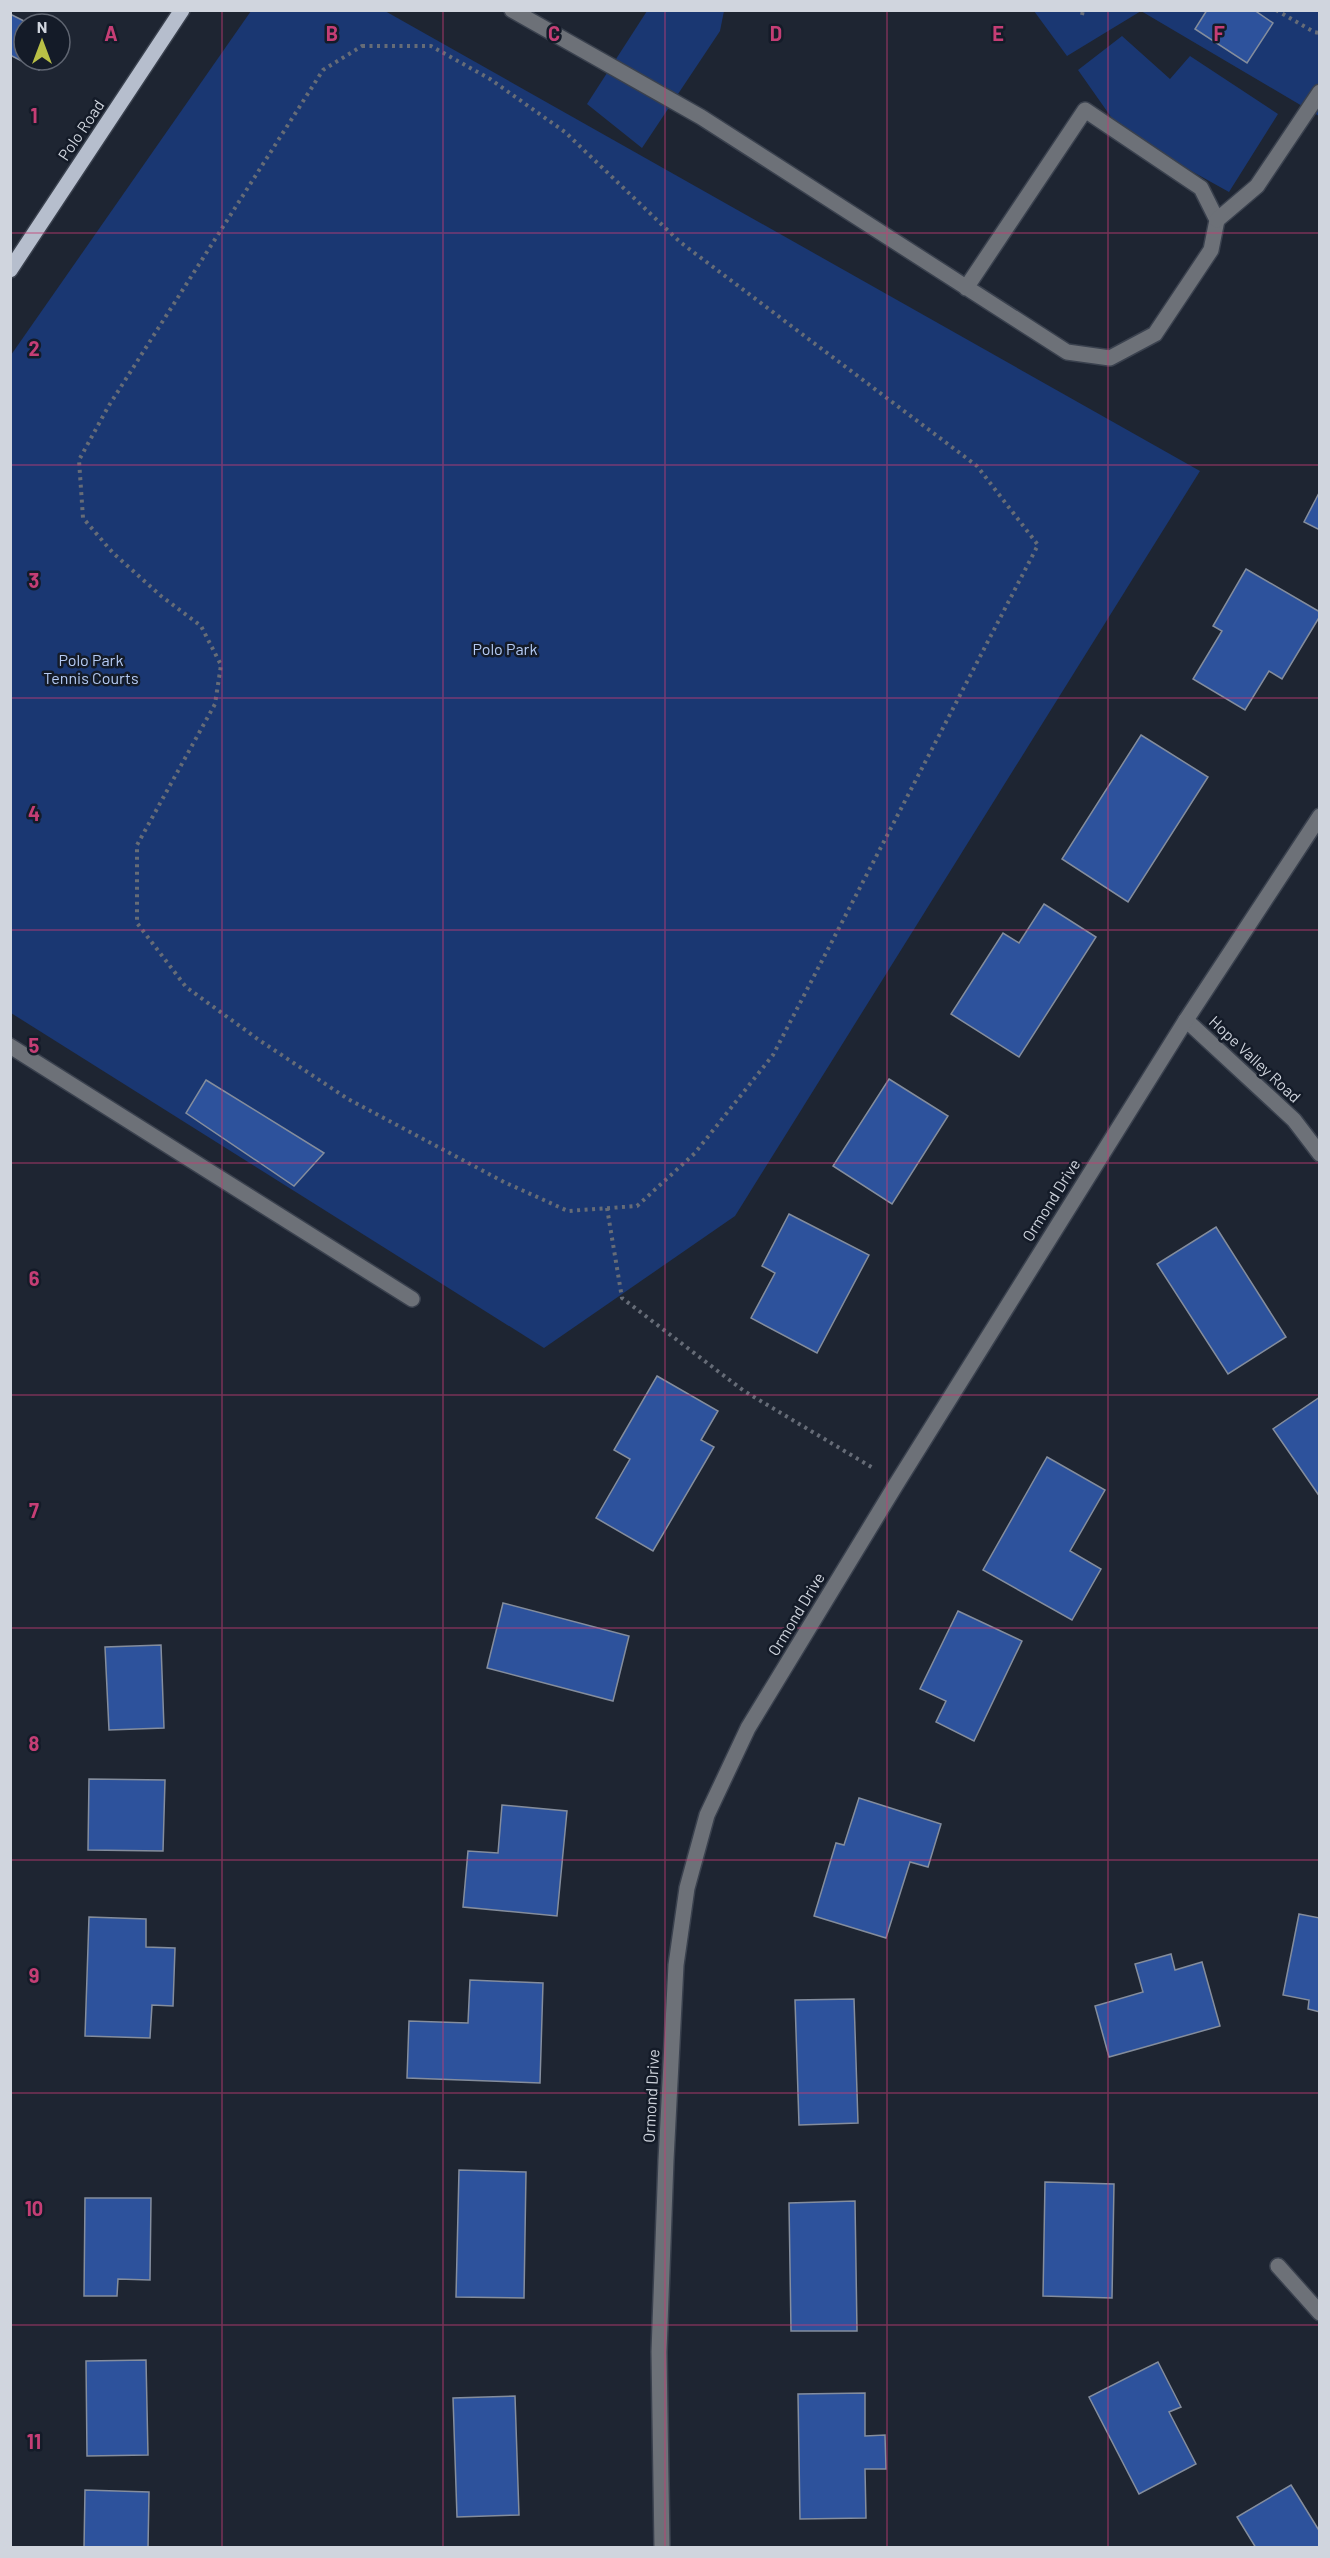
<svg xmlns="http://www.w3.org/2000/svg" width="1330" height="2558" font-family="Barlow,sans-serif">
	<rect width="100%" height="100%" fill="#1e2532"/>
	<g fill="#1a3772">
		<polygon points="251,11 385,11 1200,471 735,1216 544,1348 11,1013 11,355"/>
		<polygon points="647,11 724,11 720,31 642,148 587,104"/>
		<polygon points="1034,11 1319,11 1319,116 1141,11 1067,56"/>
		<polygon points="1122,36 1170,79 1190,56 1278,114 1229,192 1141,143 1116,124 1078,70"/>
	</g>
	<g fill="#2d529c" stroke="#848d9d" stroke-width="1.5">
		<polygon points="1207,10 1254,10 1273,23 1247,63 1195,29"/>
		<polygon points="10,14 30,24 24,24 24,60 44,60 39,70 10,55"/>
		<polygon points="1320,491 1320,530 1304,522"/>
		<polygon points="1246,569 1320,612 1320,616 1282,679 1269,671 1245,710 1193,679 1222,631 1213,626"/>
		<polygon points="1141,735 1208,777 1128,902 1062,859"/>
		<polygon points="1044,904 1096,937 1019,1057 951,1014 1003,933 1019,943"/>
		<polygon points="889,1079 948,1116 892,1204 833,1166"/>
		<polygon points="206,1080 324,1153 294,1186 186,1113"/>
		<polygon points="789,1214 869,1255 817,1353 751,1318 775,1273 762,1266"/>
		<polygon points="1216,1227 1286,1337 1228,1374 1157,1264"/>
		<polygon points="657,1376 718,1411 701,1440 714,1447 653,1551 596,1518 630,1459 614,1450"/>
		<polygon points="1320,1397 1320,1497 1273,1429"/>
		<polygon points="1047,1457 1105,1490 1070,1551 1101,1569 1072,1620 983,1570"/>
		<polygon points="503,1603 629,1636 613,1701 487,1668"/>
		<polygon points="958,1611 1022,1641 974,1741 936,1722 946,1701 920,1689"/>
		<polygon points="161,1645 164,1728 109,1730 105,1647"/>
		<polygon points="89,1779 165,1780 163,1851 88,1850"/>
		<polygon points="859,1798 941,1824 928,1867 910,1862 886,1938 814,1916 836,1843 844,1845"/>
		<polygon points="502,1805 567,1811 557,1916 463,1907 468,1851 498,1853"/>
		<polygon points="1299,1914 1320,1918 1320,2012 1308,2009 1309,2000 1283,1995"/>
		<polygon points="89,1917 146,1919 146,1947 175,1948 173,2006 152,2005 150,2038 85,2036"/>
		<polygon points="1171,1954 1175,1970 1202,1962 1220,2026 1109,2057 1095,2006 1143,1992 1135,1964"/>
		<polygon points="470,1980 543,1983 540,2083 407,2078 409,2021 468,2023"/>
		<polygon points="854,1999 858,2123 799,2125 795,2000"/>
		<polygon points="459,2170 526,2172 524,2298 456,2297"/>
		<polygon points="1045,2182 1114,2184 1112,2298 1043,2296"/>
		<polygon points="85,2198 151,2198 150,2280 118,2279 117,2296 84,2296"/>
		<polygon points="855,2201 857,2331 791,2331 789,2203"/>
		<polygon points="146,2360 148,2455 87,2456 86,2361"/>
		<polygon points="1158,2362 1181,2407 1169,2412 1196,2464 1139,2494 1089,2397"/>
		<polygon points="865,2393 865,2436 885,2435 886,2469 865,2469 866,2518 800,2519 798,2394"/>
		<polygon points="515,2396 519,2515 457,2517 453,2398"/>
		<polygon points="1291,2485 1320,2532 1320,2548 1256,2548 1237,2517"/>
		<polygon points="85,2490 149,2492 148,2548 84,2548"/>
	</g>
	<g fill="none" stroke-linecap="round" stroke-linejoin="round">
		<g stroke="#3a414e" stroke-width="18">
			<g id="minor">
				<polyline points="512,10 701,117 1067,352 1110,358 1155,334 1211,250 1217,220 1201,188 1085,110 966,288"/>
				<polyline points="1217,220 1257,186 1320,92"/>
				<polyline points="1186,1020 1294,1120 1320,1154"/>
				<polyline points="10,1046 412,1299"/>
				<polyline points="1278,2266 1320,2313"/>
				<polyline points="662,2548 659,2352 666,2160 676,1965 687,1888 707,1815 748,1728 897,1483 1186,1020 1320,816"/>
			</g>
		</g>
		<g stroke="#3a414e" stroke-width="18">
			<polyline id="major" points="10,270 182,10"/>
		</g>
		<g stroke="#666c77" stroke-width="4" stroke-dasharray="3 4.5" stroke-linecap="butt">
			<polyline points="1276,10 1314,32 1320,33"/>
			<polyline points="1082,15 1083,10"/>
			<polygon points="362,46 431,46 490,79 565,132 680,242 977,466 1038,545 773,1055 695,1153 637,1206 568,1211 504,1182 348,1099 259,1040 186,987 137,923 137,845 215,704 221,665 201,626 161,596 113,553 83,518 79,460 108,407 323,70"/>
			<polyline points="607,1208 622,1298 744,1391 873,1468"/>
		</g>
		<use href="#minor" stroke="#6d7178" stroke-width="15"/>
		<use href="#major" stroke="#b6becd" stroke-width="15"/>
	</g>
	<path fill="none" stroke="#c53e75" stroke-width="1.5" stroke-opacity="0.55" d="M222,10v2538M443,10v2538M665,10v2538M887,10v2538M1108,10v2538M10,233h1310M10,465h1310M10,698h1310M10,930h1310M10,1163h1310M10,1395h1310M10,1628h1310M10,1860h1310M10,2093h1310M10,2325h1310"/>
	<g text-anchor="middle" stroke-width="5" stroke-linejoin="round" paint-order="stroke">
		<g font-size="16" fill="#d0d5de" stroke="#141b28">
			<text transform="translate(81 130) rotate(-56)" y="6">Polo Road</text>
			<text transform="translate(1255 1059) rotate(43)" y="6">Hope Valley Road</text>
			<text transform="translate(1051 1200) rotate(-58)" y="6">Ormond Drive</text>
			<text transform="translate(796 1614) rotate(-59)" y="6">Ormond Drive</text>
			<text transform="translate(651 2096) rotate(-87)" y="6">Ormond Drive</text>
		</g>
		<g font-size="16" fill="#b5cbf4" stroke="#141b28">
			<text x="505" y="655">Polo Park</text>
			<text x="91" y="666">Polo Park<tspan x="91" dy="18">Tennis Courts</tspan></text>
		</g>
	</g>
	<g font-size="20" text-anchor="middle" font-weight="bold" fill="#c53e75" stroke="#141b28" stroke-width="5" stroke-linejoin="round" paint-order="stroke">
		<text x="111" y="41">A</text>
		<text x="332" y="41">B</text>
		<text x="554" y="41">C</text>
		<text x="776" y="41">D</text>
		<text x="998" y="41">E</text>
		<text x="1219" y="41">F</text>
		<text x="34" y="123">1</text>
		<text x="34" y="356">2</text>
		<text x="34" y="588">3</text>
		<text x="34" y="821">4</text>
		<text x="34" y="1053">5</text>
		<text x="34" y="1286">6</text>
		<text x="34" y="1518">7</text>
		<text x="34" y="1751">8</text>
		<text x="34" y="1983">9</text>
		<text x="34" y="2216">10</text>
		<text x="34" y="2449">11</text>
	</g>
	<rect width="1330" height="2558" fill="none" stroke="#d0d5de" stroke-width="24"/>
	<g transform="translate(42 42)"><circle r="28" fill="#141b28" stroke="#5f6571" stroke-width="1.5"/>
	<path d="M0-4.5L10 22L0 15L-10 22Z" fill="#b9c046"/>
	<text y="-9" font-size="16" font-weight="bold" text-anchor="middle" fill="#d0d5de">N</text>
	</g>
</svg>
